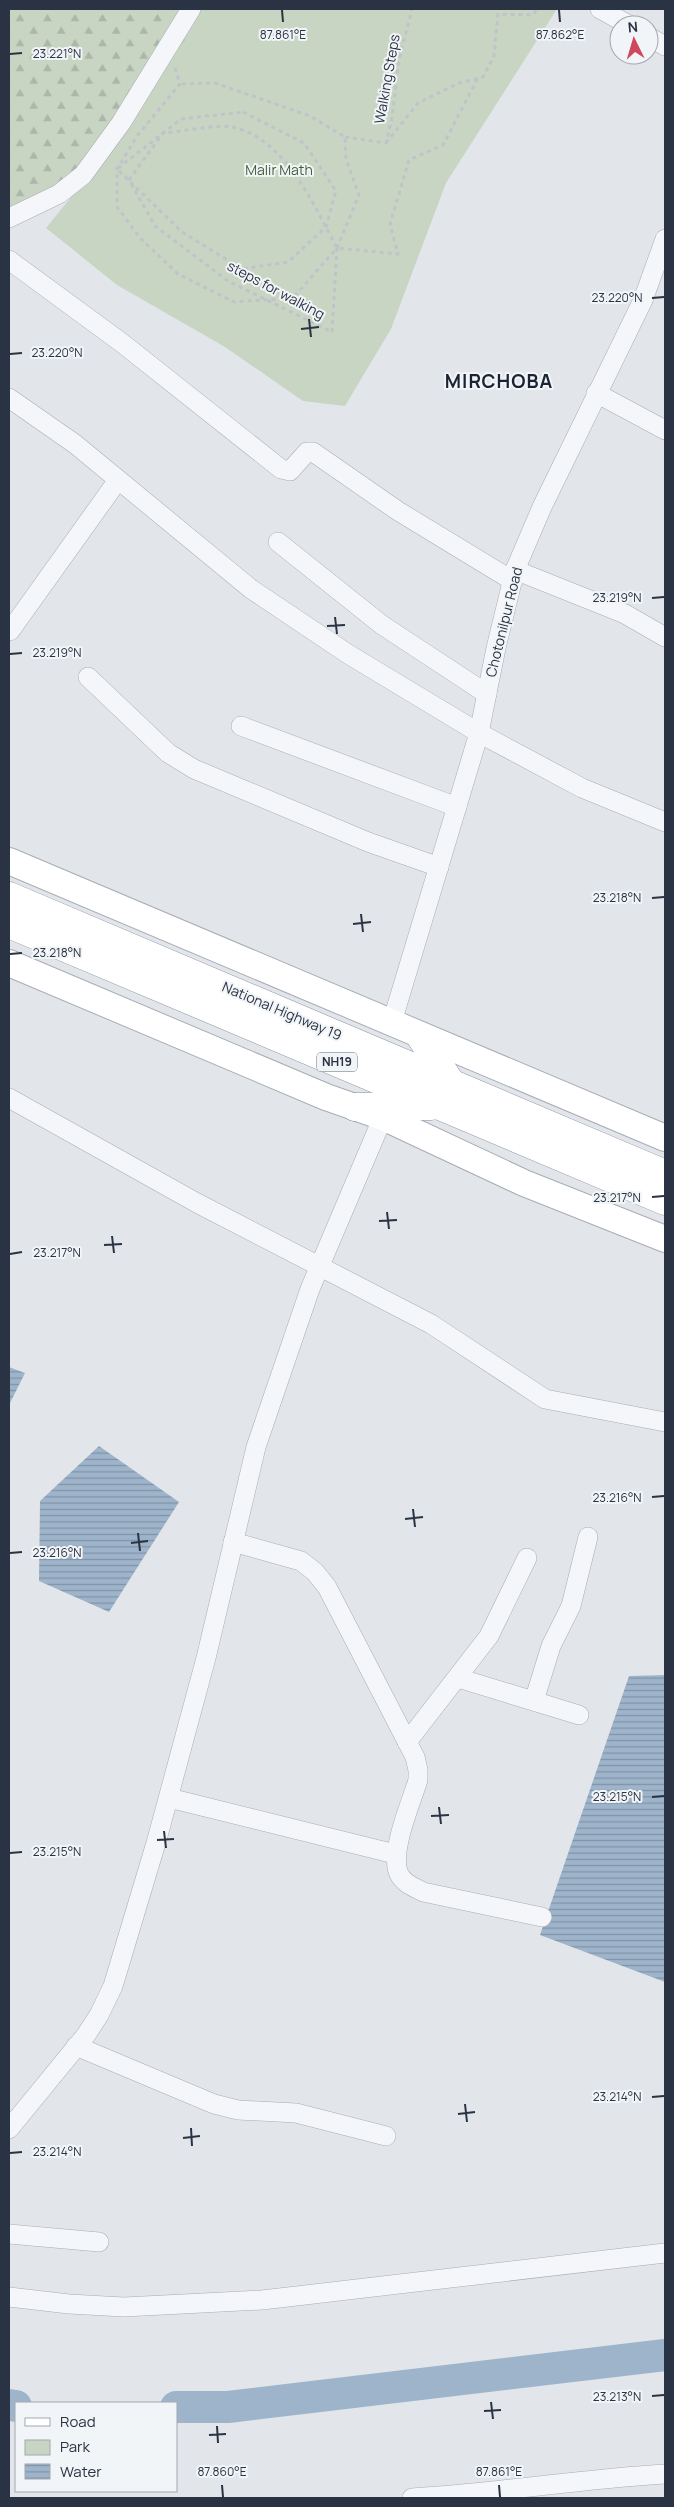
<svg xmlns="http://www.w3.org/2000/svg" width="674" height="2507" font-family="Manrope,sans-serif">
	<defs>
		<pattern id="forest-firs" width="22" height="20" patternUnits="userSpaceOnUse" patternTransform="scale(1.25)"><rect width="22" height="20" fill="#c8d5c3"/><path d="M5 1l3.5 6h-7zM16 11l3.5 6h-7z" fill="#acb7a9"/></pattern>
		<pattern id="water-rules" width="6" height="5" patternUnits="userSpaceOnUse" patternTransform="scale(1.25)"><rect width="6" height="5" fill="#9eb4cb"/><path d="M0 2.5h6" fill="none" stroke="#8193a6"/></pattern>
	</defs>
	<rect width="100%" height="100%" fill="#e2e6eb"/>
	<polygon fill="#c8d5c3" points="185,9 557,9 446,183 391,329 345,406 303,401 225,347 117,285 46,228 72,196 69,187"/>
	<polygon fill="url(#forest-firs)" points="9,9 210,9 76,175 9,223"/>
	<g fill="url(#water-rules)">
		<polygon points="9,1367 25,1373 9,1405"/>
		<polygon points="99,1446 179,1502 109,1612 39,1581 40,1501"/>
		<polygon points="665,1675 665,1982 540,1935 629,1676"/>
	</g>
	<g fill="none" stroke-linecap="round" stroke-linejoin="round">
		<g stroke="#9eb4cb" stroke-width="32">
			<polyline points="9,2405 16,2406"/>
			<polyline points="176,2407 228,2407 665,2355"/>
		</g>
		<g stroke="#a7adb5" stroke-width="20">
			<g id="minor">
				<polyline points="600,9 629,25"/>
				<polyline points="649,37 665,46"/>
				<polyline points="9,218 59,194 83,175 121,123 191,9"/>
				<polyline points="9,260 122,343 281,469 290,471 307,452 313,452 398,511 513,581"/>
				<polyline points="596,393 665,430"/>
				<polyline points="9,398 75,444 251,589 348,654 479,733 582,788 665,822"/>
				<polyline points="278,542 382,625 487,694"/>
				<polyline points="515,570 625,614 665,637"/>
				<polyline points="10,631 118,480"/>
				<polyline points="88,677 168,753 194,769 368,842 439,867"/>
				<polyline points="241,726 457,807"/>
				<polyline points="392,1022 479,733 496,648 515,570 542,507 643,300 665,239"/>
				<polyline points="9,1098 197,1203 431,1324 545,1399 665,1422"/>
				<path d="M233,1542l68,19 14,11 12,15 88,170 3,13v10c-7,23 -29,73 -19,94 5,10 15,13 24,18l119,25"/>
				<polyline points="458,1678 579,1715"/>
				<polyline points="534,1701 551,1646 571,1606 588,1537"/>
				<polyline points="407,1742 489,1636 527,1558"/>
				<polyline points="169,1798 395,1854"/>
				<polyline points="76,2046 214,2104 238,2110 296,2113 386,2136"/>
				<polyline points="9,2129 86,2035 99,2015 113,1986 156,1843 206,1658 256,1447 310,1289 383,1117"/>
				<polyline points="9,2234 99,2242"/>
				<polyline points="9,2297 69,2304 124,2307 262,2300 665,2253"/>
				<path d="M412,2498c85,-5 168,-19 253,-24"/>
			</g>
		</g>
		<g stroke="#a7adb5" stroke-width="28">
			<g id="secondary">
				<polyline points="9,861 665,1138"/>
				<polyline points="9,963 326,1097 383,1117 524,1183 665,1239"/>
			</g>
		</g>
		<g stroke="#8a93a1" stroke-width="29">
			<g id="trunk">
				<polyline points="9,896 665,1174"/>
				<polyline points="9,924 665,1201"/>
				<polyline points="420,1036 451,1083"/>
				<polyline points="355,1107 431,1106"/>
			</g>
		</g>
		<g stroke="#c0c3ca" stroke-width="3" stroke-dasharray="4 4" stroke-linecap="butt">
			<polyline points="175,68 180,84 137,136 117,169 117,207 140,238 178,274 234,302 293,298 337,248 359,195 346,159 345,137 310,116 215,83 180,84"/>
			<polygon points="243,112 304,143 336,191 326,227 288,262 242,269 182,232 117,169 181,119"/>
			<polyline points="345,137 386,143 392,118 399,60 412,9"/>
			<polyline points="386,143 418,103 459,83 483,77 494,56 498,14 533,15 537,9"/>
			<path d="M337,248l-5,84 -104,-51 -73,-55 -26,-46 34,-47c16,-1 55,-9 69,-6 53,11 81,77 105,121l61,6 -8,-30 19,-64 34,-15 35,-67"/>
		</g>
		<use href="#minor" stroke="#f5f6f9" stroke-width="19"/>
		<use href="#secondary" stroke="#fff" stroke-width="26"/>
		<use href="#trunk" stroke="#fff" stroke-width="28"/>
	</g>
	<path fill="none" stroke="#2a3343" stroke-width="2" d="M282,10l1,12M559,10l1,12M10,54l12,-1M652,298l12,-1M309,319l2,18M301,329l18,-2M10,354l12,-1M652,598l12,-1M335,617l2,17M327,626l18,-1M10,654l12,-1M652,898l12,-1M361,914l2,18M353,924l18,-2M10,954l12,-1M652,1197l12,-1M387,1212l2,17M379,1221l18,-1M112,1236l2,17M104,1245l18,-1M10,1254l12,-2M652,1497l12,-1M413,1509l2,18M405,1519l18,-2M138,1533l2,18M131,1543l17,-2M10,1553l12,-1M652,1797l12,-1M439,1807l2,17M431,1816l18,-1M164,1831l2,17M157,1840l17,-1M10,1853l12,-1M652,2097l12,-1M465,2104l2,18M458,2114l17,-2M191,2128l1,18M183,2138l17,-2M10,2153l12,-1M652,2396l12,-1M491,2402l2,17M484,2411l17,-1M217,2426l1,17M209,2435l17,-1M222,2485l1,12M499,2485l1,12"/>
	<g text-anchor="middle" stroke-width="4" stroke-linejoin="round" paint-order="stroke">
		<rect fill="#f2f5f8" stroke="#666d79" stroke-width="1" x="317" y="1052.5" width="40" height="19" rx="4"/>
		<g font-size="12" font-weight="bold" fill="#2a3343">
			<text x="337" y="1066">NH19</text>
		</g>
		<g font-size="14" fill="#2a3343" stroke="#f2f5f8">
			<text transform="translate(387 79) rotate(-80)" y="5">Walking Steps</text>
			<text transform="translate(276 290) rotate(28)" y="5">steps for walking</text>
			<text transform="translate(504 622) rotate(-76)" y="5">Chotonilpur Road</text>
			<text transform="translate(282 1011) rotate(23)" y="5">National Highway 19</text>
		</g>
		<g font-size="14" fill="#3f5f37" stroke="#f2f5f8">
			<text x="279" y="175">Malir Math</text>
		</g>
		<g font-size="19" font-weight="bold" letter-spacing="1" fill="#1c2434" stroke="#f2f5f8">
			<text x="499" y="388">MIRCHOBA</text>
		</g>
	</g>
	<g font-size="12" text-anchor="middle" fill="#2a3343" stroke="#f2f5f8" stroke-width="4" stroke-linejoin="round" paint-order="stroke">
		<text x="283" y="39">87.861°E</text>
		<text x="560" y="39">87.862°E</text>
		<text x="57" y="58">23.221°N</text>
		<text x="617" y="302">23.220°N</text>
		<text x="57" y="357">23.220°N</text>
		<text x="617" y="602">23.219°N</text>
		<text x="57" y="657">23.219°N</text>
		<text x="617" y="902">23.218°N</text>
		<text x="57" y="957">23.218°N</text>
		<text x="617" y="1202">23.217°N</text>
		<text x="57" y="1257">23.217°N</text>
		<text x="617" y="1502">23.216°N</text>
		<text x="57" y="1557">23.216°N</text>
		<text x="617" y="1801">23.215°N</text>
		<text x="57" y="1856">23.215°N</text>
		<text x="617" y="2101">23.214°N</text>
		<text x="57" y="2156">23.214°N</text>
		<text x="617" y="2401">23.213°N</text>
		<text x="222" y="2476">87.860°E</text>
		<text x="499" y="2476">87.861°E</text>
	</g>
	<rect width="674" height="2507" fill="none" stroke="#2a3343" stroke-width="20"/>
	<rect x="15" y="2402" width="162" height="90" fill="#f2f5f8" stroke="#a2a7b0"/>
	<rect x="25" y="2418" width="25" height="8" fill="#ffffff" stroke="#a2a7b0"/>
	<text x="60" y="2427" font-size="15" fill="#2a3343">Road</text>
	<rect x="25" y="2440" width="25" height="15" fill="#c8d5c3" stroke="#a2a7b0"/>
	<text x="60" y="2452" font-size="15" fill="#2a3343">Park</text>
	<rect x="25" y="2464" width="25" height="15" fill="url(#water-rules)" stroke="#a2a7b0"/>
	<text x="60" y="2477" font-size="15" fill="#2a3343">Water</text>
	<g transform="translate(634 40) rotate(355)"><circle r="24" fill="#f2f5f8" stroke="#a2a7b0"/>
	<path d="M0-4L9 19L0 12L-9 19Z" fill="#cf485d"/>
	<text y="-8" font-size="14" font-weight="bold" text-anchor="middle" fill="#2a3343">N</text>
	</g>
</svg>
